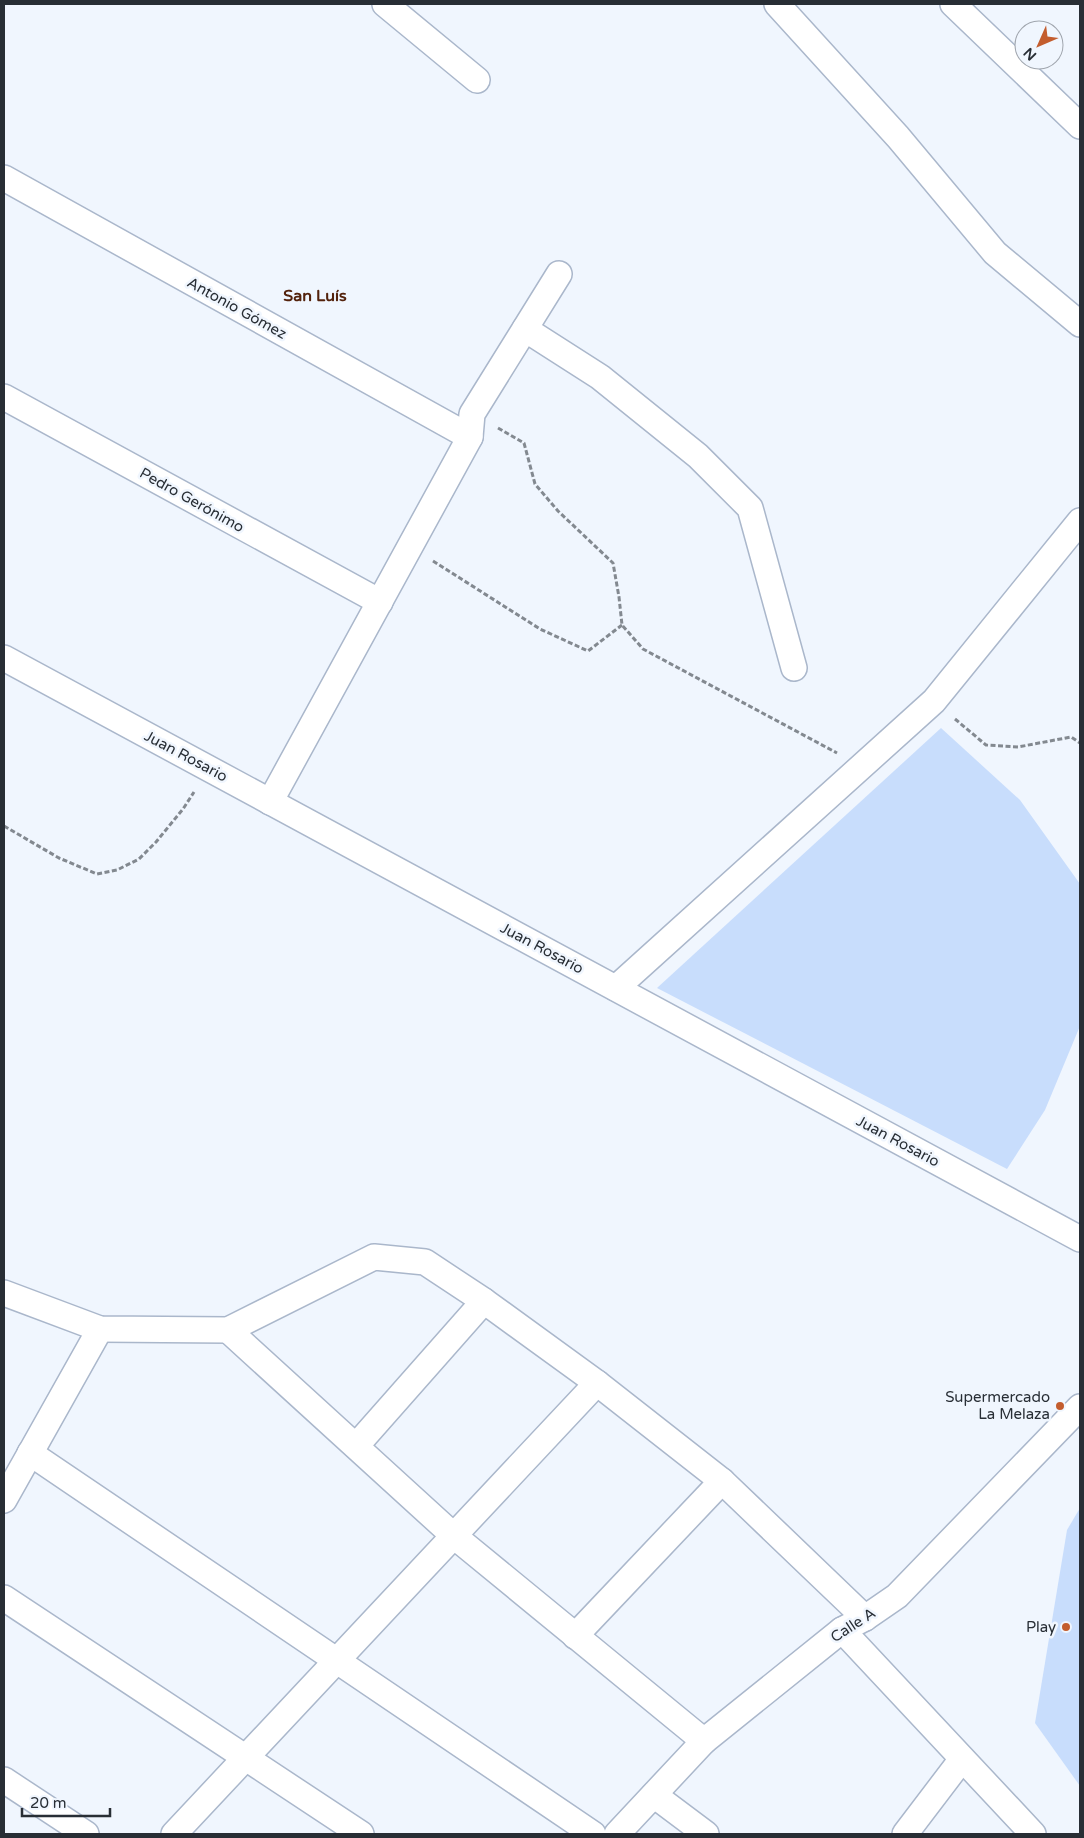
<svg xmlns="http://www.w3.org/2000/svg" width="1084" height="1838" font-family="'Varela Round',sans-serif">
	<rect width="100%" height="100%" fill="#f0f6fe"/>
	<g fill="#c8ddfc">
		<polygon points="941,728 1020,800 1080,884 1080,1026 1045,1110 1007,1169 657,988"/>
		<polygon points="1080,1508 1080,1786 1035,1723 1067,1530"/>
	</g>
	<g fill="none" stroke-linecap="round" stroke-linejoin="round">
		<g stroke="#aab7cb" stroke-width="28">
			<g id="street">
				<polyline points="385,4 477,80"/>
				<polyline points="777,4 898,137 995,253 1080,324"/>
				<polyline points="953,4 1080,126"/>
				<polyline points="4,178 470,437"/>
				<polyline points="525,329 600,377 698,456 750,508 794,668"/>
				<polyline points="4,397 380,602"/>
				<polyline points="4,658 1080,1239"/>
				<polyline points="270,802 470,437 472,414 559,274"/>
				<polyline points="616,988 934,701 1080,521"/>
				<polyline points="4,1293 100,1329 228,1330 374,1257 425,1262 484,1301 597,1383 722,1481 865,1618"/>
				<polyline points="228,1330 454,1536 704,1741"/>
				<polyline points="356,1446 484,1301"/>
				<polyline points="30,1453 593,1834"/>
				<polyline points="4,1500 100,1329"/>
				<polyline points="4,1598 361,1834"/>
				<polyline points="842,1630 1033,1834"/>
				<polyline points="575,1636 722,1481"/>
				<polyline points="4,1780 86,1834"/>
				<polyline points="654,1795 706,1834"/>
				<polyline points="174,1834 597,1383"/>
				<polyline points="617,1834 704,1741 842,1630 865,1618 897,1596 1080,1407"/>
				<polyline points="905,1834 962,1759"/>
			</g>
		</g>
		<g stroke="#838990" stroke-width="3" stroke-dasharray="5 2.5" stroke-linecap="butt">
			<polyline points="498,428 524,443 535,484 558,511 613,563 619,597 622,625 643,649 837,753"/>
			<polyline points="433,561 540,629 588,651 622,625"/>
			<polyline points="955,719 986,745 1018,747 1071,737 1080,743"/>
			<polyline points="4,826 59,858 97,874 117,870 139,859 156,842 183,809 194,792"/>
		</g>
		<use href="#street" stroke="#fff" stroke-width="25"/>
	</g>
	<g fill="#c35d2e" stroke="#f0f6fe" stroke-width="2">
		<circle cx="1060" cy="1406" r="5"/>
		<circle cx="1066" cy="1627" r="5"/>
	</g>
	<g text-anchor="middle" stroke-width="5" stroke-linejoin="round" paint-order="stroke">
		<g font-size="15" fill="#282e35" stroke="#f0f6fe">
			<text transform="translate(237 308) rotate(29)" y="5">Antonio Gómez</text>
			<text transform="translate(192 500) rotate(29)" y="5">Pedro Gerónimo</text>
			<text transform="translate(186 756) rotate(28)" y="5">Juan Rosario</text>
			<text transform="translate(542 948) rotate(28)" y="5">Juan Rosario</text>
			<text transform="translate(898 1141) rotate(28)" y="5">Juan Rosario</text>
			<text transform="translate(853 1625) rotate(-33)" y="5">Calle A</text>
		</g>
		<g font-size="15" fill="#282e35" stroke="#f0f6fe" text-anchor="end">
			<text x="1050" y="1402">Supermercado<tspan x="1050" dy="17">La Melaza</tspan></text>
			<text x="1056" y="1632">Play</text>
		</g>
		<g font-size="16" font-weight="bold" fill="#53220c" stroke="#f0f6fe">
			<text x="315" y="301">San Luís</text>
		</g>
	</g>
	<rect width="1084" height="1838" fill="none" stroke="#282e35" stroke-width="10"/>
	<g transform="translate(1039 45) rotate(225)"><circle r="24" fill="#f0f6fe" stroke="#a0a6ae"/>
	<path d="M0-4L9 19L0 12L-9 19Z" fill="#c35d2e"/>
	<text y="-8" font-size="14" font-weight="bold" text-anchor="middle" fill="#282e35">N</text>
	</g>
	<path d="M22 1808v8h88v-8" fill="none" stroke="#282e35" stroke-width="2.5"/>
	<text x="30" y="1808" font-size="15" fill="#282e35" stroke="#f0f6fe" stroke-width="4" paint-order="stroke">20 m</text>
</svg>
